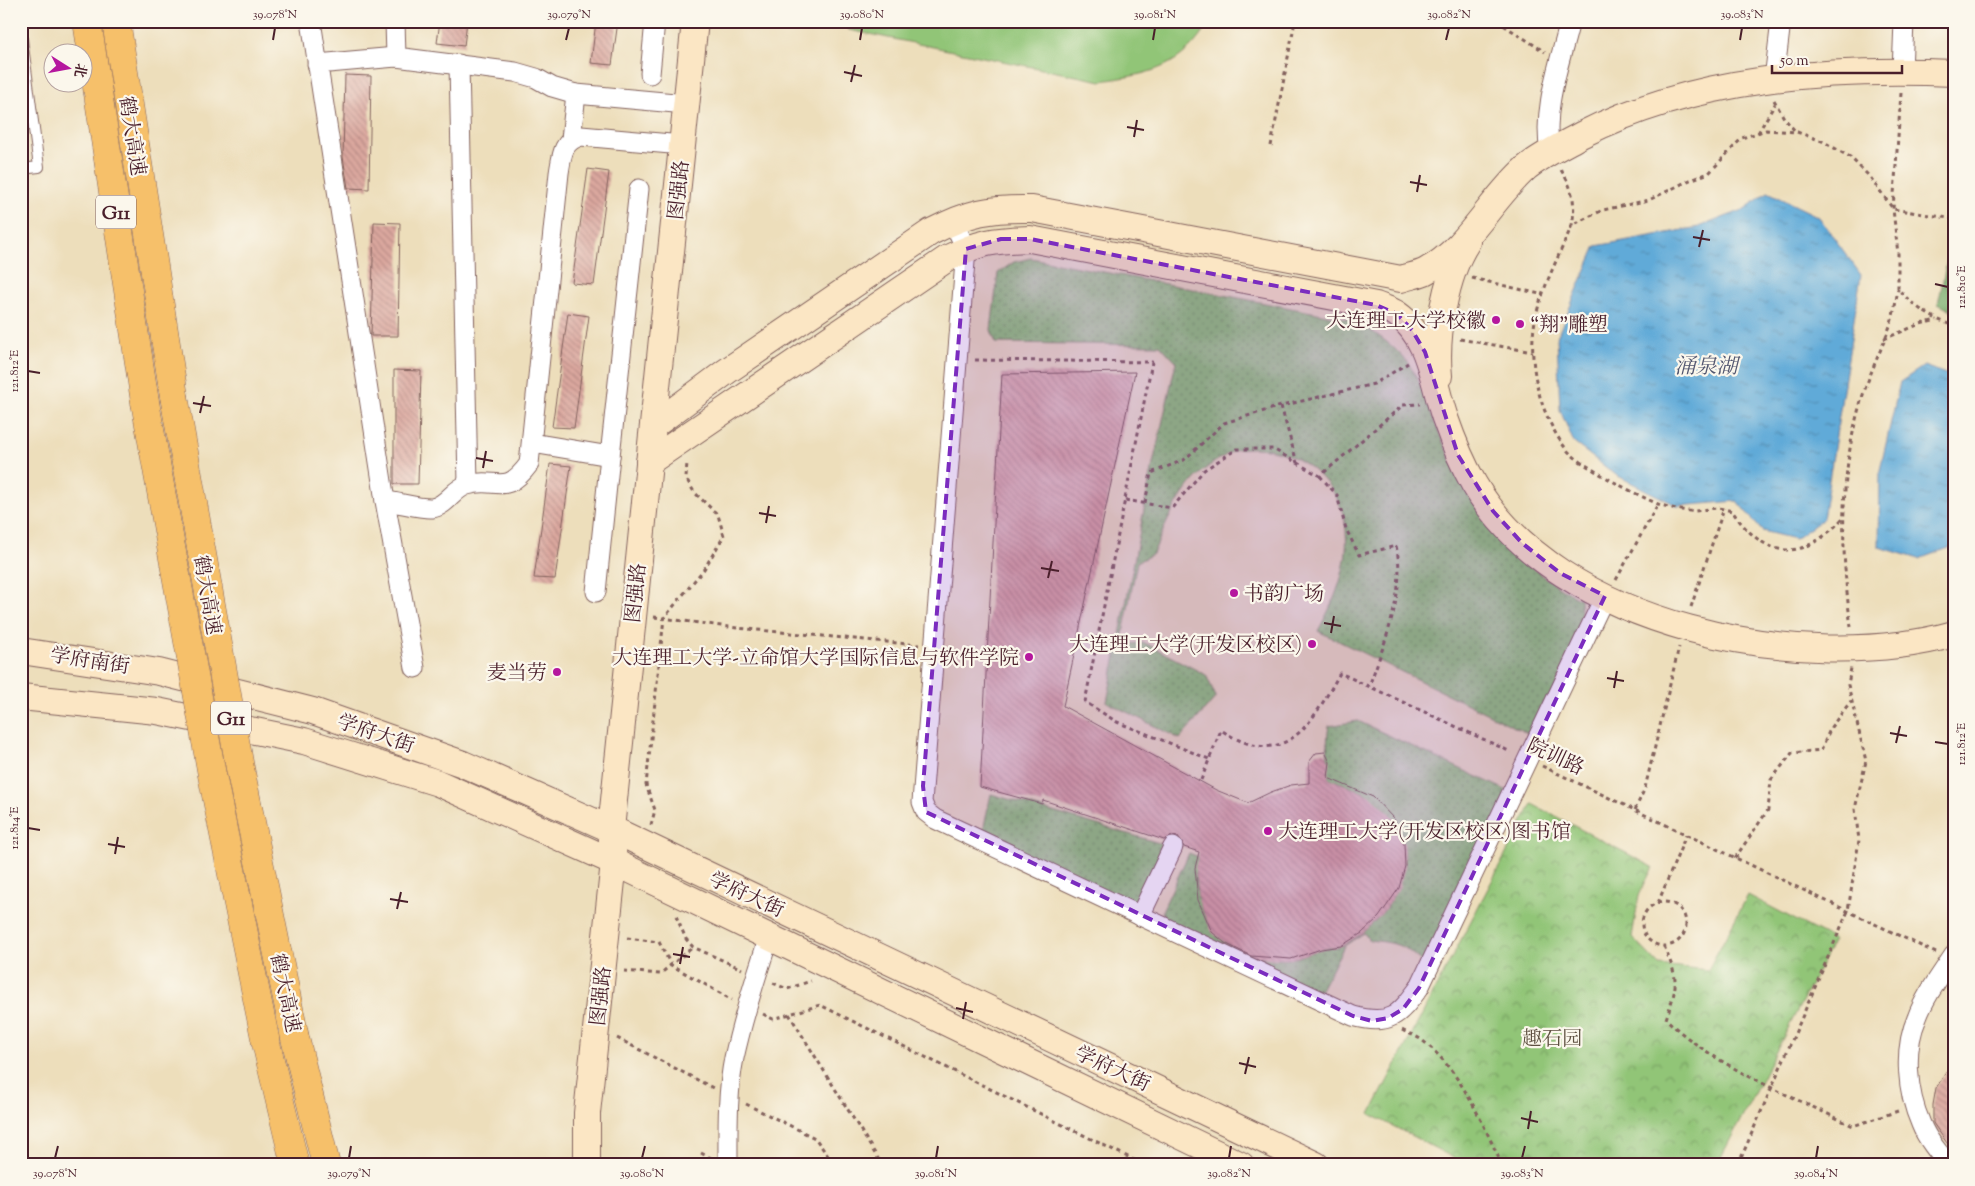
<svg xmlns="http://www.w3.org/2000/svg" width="1975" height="1186" font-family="'Sorts Mill Goudy','Noto Serif SC',serif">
	<defs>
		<pattern id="grass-dots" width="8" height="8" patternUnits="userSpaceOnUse" patternTransform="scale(1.25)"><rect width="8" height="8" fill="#91c577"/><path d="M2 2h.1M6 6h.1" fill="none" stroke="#789f62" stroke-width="1.8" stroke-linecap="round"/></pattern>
		<pattern id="forest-crowns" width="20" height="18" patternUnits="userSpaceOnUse" patternTransform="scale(1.25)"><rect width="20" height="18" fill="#74aa68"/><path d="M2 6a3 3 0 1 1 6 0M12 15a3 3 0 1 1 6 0" fill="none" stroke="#618a56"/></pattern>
		<pattern id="park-crowns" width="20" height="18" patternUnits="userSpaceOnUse" patternTransform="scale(1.25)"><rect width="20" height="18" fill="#91c577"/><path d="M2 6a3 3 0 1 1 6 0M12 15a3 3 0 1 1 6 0" fill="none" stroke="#789f62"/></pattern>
		<pattern id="water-ripples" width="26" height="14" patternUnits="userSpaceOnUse" patternTransform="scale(1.25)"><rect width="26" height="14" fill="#60aad8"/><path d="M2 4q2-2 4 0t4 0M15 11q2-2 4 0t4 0" fill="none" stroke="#518aaf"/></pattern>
		<pattern id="building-back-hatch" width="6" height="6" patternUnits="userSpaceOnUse" patternTransform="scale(1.25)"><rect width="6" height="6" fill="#dba89f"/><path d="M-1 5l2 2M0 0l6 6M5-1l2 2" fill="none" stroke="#b48882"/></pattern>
	</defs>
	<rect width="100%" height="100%" fill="#fbf7ec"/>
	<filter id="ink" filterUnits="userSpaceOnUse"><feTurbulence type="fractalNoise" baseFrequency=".02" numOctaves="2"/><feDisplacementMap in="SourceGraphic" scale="10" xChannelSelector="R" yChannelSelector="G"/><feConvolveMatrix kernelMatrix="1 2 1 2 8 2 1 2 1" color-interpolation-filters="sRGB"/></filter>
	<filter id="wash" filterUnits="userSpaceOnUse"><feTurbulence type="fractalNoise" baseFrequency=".0096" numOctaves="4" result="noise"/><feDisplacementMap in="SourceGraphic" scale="20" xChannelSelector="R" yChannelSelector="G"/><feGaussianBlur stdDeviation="1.12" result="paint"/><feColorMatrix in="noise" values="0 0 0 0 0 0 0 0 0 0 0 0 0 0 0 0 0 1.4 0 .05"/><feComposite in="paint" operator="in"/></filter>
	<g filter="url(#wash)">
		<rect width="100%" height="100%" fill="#eddebb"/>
		<g fill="url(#grass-dots)" stroke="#6e7251">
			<path d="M1031,258l327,63c13,10 28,19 39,30 21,19 27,45 37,70 32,78 69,138 146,178l2,31 -49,106 -215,-105c17,-31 31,-64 28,-100 -3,-52 -57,-90 -107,-82 -7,1 -30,16 -36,22 -25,23 -37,52 -50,83l-16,8 -16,82 24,-1 61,32 10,22 -36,42 -73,-37 44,-229 25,-111 -16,-17 -164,-2 -5,-13 7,-57 16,-11z"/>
			<path d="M1358,721l152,71 -88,171c-19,-20 -28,-20 -53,-23l-5,-7 -20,13 -27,51 -152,-76 -3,-10 27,-58 10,4c-7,22 -2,43 7,62 14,31 51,43 83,40 11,-1 22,-8 32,-10 8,-2 16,-1 23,-4 50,-27 88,-97 35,-142 -14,-12 -34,-18 -51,-25 2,-18 -3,-34 1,-52z"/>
			<polygon points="991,794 1173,847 1134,907 982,835"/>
		</g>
		<polygon fill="url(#forest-crowns)" stroke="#5f644a" points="1954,227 1954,312 1938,304"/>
		<polygon fill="url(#park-crowns)" stroke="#6e7251" points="1532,804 1653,867 1639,895 1632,937 1659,965 1708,970 1748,895 1834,940 1717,1165 1467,1165 1370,1114"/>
		<path fill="#91c577" stroke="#6e7251" d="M839,21h371c-27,47 -59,53 -109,60l-252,-51z"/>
		<g fill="url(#water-ripples)" stroke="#556482">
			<polygon points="1768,192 1819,217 1861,275 1823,519 1795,539 1762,531 1737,501 1678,506 1616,475 1574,443 1560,410 1557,337 1596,246 1699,227 1743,210"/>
			<polygon points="1924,366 1954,377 1954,546 1919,559 1879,547 1880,470 1900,382"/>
		</g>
		<g id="blocks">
			<g fill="url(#building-back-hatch)">
				<polygon points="440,21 467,21 464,46 437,43"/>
				<polygon points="596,21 618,21 612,65 591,63"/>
				<polygon points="345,75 371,76 369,189 348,188 343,157"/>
				<polygon points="588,169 609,172 594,285 572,283"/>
				<polygon points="374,222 400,223 398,336 371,336"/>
				<polygon points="568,313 589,316 574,428 552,427"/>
				<polygon points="394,370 421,371 418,484 394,484"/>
				<polygon points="1135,372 1063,706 1216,790 1248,803 1271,792 1291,785 1309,783 1309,762 1316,753 1325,752 1330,762 1328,778 1373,797 1394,819 1404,844 1405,866 1399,888 1379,917 1362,933 1341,946 1321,949 1291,959 1251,956 1225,943 1212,932 1198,900 1195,868 1199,852 1184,847 1178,837 1172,836 1164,840 1043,800 1042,804 980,787 1002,374"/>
				<polygon points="550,464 571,466 555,579 534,578"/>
				<polygon points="1954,1060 1954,1153 1933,1123 1933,1105 1936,1088"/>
			</g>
		</g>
	</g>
	<g filter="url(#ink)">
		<use href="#blocks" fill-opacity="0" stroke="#83625d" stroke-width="1"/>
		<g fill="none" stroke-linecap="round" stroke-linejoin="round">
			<g stroke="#83625d" stroke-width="12">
				<polyline id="lane" points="21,31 39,167 21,169"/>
			</g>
			<g stroke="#83625d" stroke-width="21">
				<g id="street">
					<polyline points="311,21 385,501 415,668"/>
					<polyline points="395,21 396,57 515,72 536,78 552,87 576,94 686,104"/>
					<polyline points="317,64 396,57"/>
					<polyline points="459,64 468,484"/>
					<polyline points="1902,72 1904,21"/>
					<polyline points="650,74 655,21"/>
					<polyline points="1771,80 1775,71 1781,21"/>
					<polyline points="571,139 576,94"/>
					<path d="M1550,152c-8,-43 10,-89 20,-131"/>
					<path d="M953,221l13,28 -44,553 4,10 9,7 418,197c37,10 45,0 66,-28l186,-392"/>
					<polyline points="532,443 610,456 639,189"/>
					<path d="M385,501c13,1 35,8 47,7 15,-2 21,-19 35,-23 30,-9 37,13 62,-21l30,-291c3,-18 3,-32 22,-37l101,9"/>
					<polyline points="596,592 610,456"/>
					<polyline points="1140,916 1173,847"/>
					<path d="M728,1165c0,-35 -1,-72 6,-107 9,-41 22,-82 35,-121"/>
					<path d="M1949,1165c-11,-13 -22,-26 -28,-41 -14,-32 -18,-74 -4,-106 8,-22 24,-43 37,-63"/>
				</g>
			</g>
			<g stroke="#83625d" stroke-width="28">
				<g id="secondary">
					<path d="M1439,376c-4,-40 6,-100 28,-134"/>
					<path d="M653,426l74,-55 204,-139c39,-20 58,-24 101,-23l369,70c8,-3 18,-4 25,-8 42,-23 65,-72 100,-103 16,-13 37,-23 55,-33 114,-58 247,-67 373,-62"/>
					<path d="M649,462l299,-204c32,-16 46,-18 82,-19l346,66c7,3 15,5 21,9 33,23 36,70 48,104 8,23 17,45 29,66 83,143 330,192 480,150"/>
					<polyline points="21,651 159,672 313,711 463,764 622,834 1316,1165"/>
					<polyline points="21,697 157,711 304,741 438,783 614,862 1241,1165"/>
					<polyline points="587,1165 587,1113 614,862 611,829 695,21"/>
				</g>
			</g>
			<g stroke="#83625d" stroke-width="29">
				<g id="highway">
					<polyline points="87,21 145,402"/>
					<polyline points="116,21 174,396"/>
					<polyline points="295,1038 326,1165"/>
					<polyline points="266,1043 295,1165"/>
				</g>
			</g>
			<g stroke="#83625d" stroke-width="3" stroke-dasharray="4 4" stroke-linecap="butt">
				<polyline points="1497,21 1545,52"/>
				<path d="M1901,93l-8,116 5,45v35c16,18 33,29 56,37"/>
				<polyline points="1774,100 1784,118 1796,132"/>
				<polyline points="1758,133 1775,104"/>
				<polyline points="1271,146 1295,21"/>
				<path d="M1561,170c12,18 15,34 11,55"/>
				<polyline points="1472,278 1544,295"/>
				<polyline points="1460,339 1533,352"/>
				<polyline points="1884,339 1920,324 1937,320"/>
				<polyline points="975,360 1152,362 1085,702 1117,722 1209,759"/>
				<polyline points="1281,406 1297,463"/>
				<path d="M1320,476l17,19 9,34 13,26 37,-9c11,43 -12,99 -27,140"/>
				<polyline points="1125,500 1172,508 1204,470 1237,449 1273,449 1320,476 1403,405 1420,404"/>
				<polyline points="1145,503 1151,473 1184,460 1224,423 1281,406 1374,384 1408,363"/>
				<path d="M1842,519c-40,44 -76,41 -110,-8 -17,-5 -20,-2 -37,0 -10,1 -27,-4 -37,-7 -19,-8 -79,-39 -91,-54 -27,-34 -40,-86 -32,-129 5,-29 25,-67 37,-96l31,-15 46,-10 41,-20 19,-7 33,-35 24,-8 31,2 25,9 28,16 20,20 23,32 61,10"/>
				<polyline points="1616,580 1658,504"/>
				<polyline points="1691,607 1724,508"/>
				<polyline points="654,617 737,628 919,645"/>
				<path d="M1851,627c-10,-74 -12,-147 8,-219 8,-29 21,-55 31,-82 4,-12 6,-25 8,-37"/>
				<polyline points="1542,766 1936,953"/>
				<path d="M1201,780l20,-50c65,43 90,-6 119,-57l171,79"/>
				<polyline points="1635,810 1645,788 1679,647"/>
				<polyline points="651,825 655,810 646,785 664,618 704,569 724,536 718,515 694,492 686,478 687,462"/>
				<polyline points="1735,858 1768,810 1771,780 1792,753 1821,750 1831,727 1851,701"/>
				<circle cx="1664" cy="924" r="22"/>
				<polyline points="1658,903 1686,835"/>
				<polyline points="676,916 686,939 693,947 742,969"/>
				<polyline points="627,938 659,942 671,965 732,1000"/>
				<path d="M1664,946c15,36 14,37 2,73 50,49 124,76 187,107l45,-15"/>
				<polyline points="624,971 660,974 693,947"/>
				<polyline points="773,983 787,989 811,981"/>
				<polyline points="763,1014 773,1019 820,1005 1144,1165"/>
				<polyline points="789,1014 882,1165"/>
				<path d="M1402,1030c7,4 15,6 21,11 38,30 59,81 79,124"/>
				<polyline points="617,1038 713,1088"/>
				<polyline points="746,1104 815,1138 828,1156 853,1165"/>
				<polyline points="701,1153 711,1158"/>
				<polyline points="1738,1165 1848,911 1859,840 1855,809 1866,761 1848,685 1851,668"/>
			</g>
			<use href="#lane" stroke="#fff" stroke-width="10"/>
			<use href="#street" stroke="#fff" stroke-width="19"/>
			<use href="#secondary" stroke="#fbe6c4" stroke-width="26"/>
			<use href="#highway" stroke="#f6c06b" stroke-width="28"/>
			<g stroke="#83625d" stroke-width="29" stroke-linecap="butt">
				<g id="highway-bridge">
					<polyline points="174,396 240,768 295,1038"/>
					<polyline points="145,402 212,775 266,1043"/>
				</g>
			</g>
			<use href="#highway-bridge" stroke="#f6c06b" stroke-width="28"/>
		</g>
	</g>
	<path fill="#7b2cbf" fill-opacity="0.2" stroke="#7b2cbf" stroke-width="4" stroke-dasharray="10 6" stroke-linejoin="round" d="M1001,239h29l346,66 21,9 15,16 13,22 33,103 35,56 29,32 38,30 45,23 -186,392 -16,21 -15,9 -16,3 -19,-5 -427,-204 -3,-26 43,-537z"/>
	<path fill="none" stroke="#4a1f2b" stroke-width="2" d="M273,40l2,-12M566,40l3,-12M860,40l2,-12M1153,40l2,-12M1446,40l3,-12M1740,40l2,-12M844,72l18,4M851,82l4,-17M1127,127l17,3M1134,137l3,-17M1410,182l17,3M1417,192l3,-17M1693,237l17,3M1699,247l4,-17M1935,284l13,3M28,371l12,2M193,403l18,3M200,413l4,-17M476,458l17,3M483,468l3,-17M759,513l17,3M766,523l3,-17M1041,568l18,3M1048,578l4,-17M1324,623l17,3M1331,633l3,-17M1607,678l17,3M1614,688l3,-17M1890,733l17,3M1935,742l13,2M1896,743l4,-17M28,828l12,2M108,844l17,3M115,854l3,-17M390,899l18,3M397,909l4,-17M673,954l17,3M680,964l3,-17M956,1008l17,4M963,1019l3,-17M1239,1063l17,4M1245,1074l4,-17M1521,1118l17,4M1528,1129l3,-18M55,1158l3,-12M349,1158l2,-12M642,1158l3,-12M936,1158l2,-12M1229,1158l2,-12M1522,1158l3,-12M1816,1158l2,-12"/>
	<g fill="#b5179e" stroke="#fbf7ec" stroke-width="2">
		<circle cx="1496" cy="320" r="5"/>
		<circle cx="1520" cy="324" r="5"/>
		<circle cx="1234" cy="593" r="5"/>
		<circle cx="1312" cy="644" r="5"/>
		<circle cx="1029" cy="657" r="5"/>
		<circle cx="557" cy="672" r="5"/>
		<circle cx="1268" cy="831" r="5"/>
	</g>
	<g text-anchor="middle" stroke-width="4.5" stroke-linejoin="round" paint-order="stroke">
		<g fill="#fbf7ec" stroke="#7f6065" stroke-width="1">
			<rect x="96" y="195.5" width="40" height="33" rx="4"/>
			<rect x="211" y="701.5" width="40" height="33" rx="4"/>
		</g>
		<g font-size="19" font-weight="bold" fill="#4a1f2b">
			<text x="116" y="219">G11</text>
			<text x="231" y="725">G11</text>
		</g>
		<g font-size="20" fill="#4a1f2b" stroke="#fbf7ec">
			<text transform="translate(133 136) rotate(81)" y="7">鹤大高速</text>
			<text transform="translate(678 190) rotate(-84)" y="7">图强路</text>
			<text transform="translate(635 593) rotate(-84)" y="7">图强路</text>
			<text transform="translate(208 595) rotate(80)" y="7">鹤大高速</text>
			<text transform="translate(90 660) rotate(9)" y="7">学府南街</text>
			<text transform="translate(376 733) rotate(19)" y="7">学府大街</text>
			<text transform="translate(1556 756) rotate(25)" y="7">院训路</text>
			<text transform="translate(747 894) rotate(25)" y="7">学府大街</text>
			<text transform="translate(286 993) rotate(78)" y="7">鹤大高速</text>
			<text transform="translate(600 996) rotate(-84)" y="7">图强路</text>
			<text transform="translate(1113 1068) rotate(25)" y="7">学府大街</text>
		</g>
		<g font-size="20" fill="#4a1f2b" stroke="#fbf7ec" text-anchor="end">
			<text x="1486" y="327">大连理工大学校徽</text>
			<text x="1530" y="331" text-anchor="start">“翔”雕塑</text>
			<text x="1244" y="600" text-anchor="start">书韵广场</text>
			<text x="1302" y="651">大连理工大学(开发区校区)</text>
			<text x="1019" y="664">大连理工大学-立命馆大学国际信息与软件学院</text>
			<text x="547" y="679">麦当劳</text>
			<text x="1278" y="838" text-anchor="start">大连理工大学(开发区校区)图书馆</text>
		</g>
		<g font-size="20" fill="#5f5142" stroke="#fbf7ec">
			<text x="1552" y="1045">趣石园</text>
		</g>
		<g font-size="21" font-style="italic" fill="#535770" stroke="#fbf7ec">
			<text x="1706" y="373">涌泉湖</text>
		</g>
	</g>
	<rect width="1975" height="1186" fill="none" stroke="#fbf7ec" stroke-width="55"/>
	<g transform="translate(68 68) rotate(101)"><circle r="24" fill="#fbf7ec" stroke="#b4a19f"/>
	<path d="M0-4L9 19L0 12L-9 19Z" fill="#b5179e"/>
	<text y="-8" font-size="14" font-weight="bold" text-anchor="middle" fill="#4a1f2b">北</text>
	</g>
	<path d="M1772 65v8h130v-8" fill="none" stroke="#4a1f2b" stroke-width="2.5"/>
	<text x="1780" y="65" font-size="15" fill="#4a1f2b" stroke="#fbf7ec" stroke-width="4" paint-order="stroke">50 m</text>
	<rect x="28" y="28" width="1920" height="1130" fill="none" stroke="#4a1f2b" stroke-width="2"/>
	<g font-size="12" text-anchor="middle" fill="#4a1f2b">
		<text x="275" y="18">39.078°N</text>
		<text x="569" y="18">39.079°N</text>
		<text x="862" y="18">39.080°N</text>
		<text x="1155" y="18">39.081°N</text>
		<text x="1449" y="18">39.082°N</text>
		<text x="1742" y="18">39.083°N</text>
		<text transform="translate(1961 287) rotate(-90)" y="4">121.810°E</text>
		<text transform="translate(14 371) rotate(-90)" y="4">121.812°E</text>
		<text transform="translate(1961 744) rotate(-90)" y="4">121.812°E</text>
		<text transform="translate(14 828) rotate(-90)" y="4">121.814°E</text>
		<text x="55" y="1177">39.078°N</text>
		<text x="349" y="1177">39.079°N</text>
		<text x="642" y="1177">39.080°N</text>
		<text x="936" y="1177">39.081°N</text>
		<text x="1229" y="1177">39.082°N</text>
		<text x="1522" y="1177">39.083°N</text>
		<text x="1816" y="1177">39.084°N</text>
	</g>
</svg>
